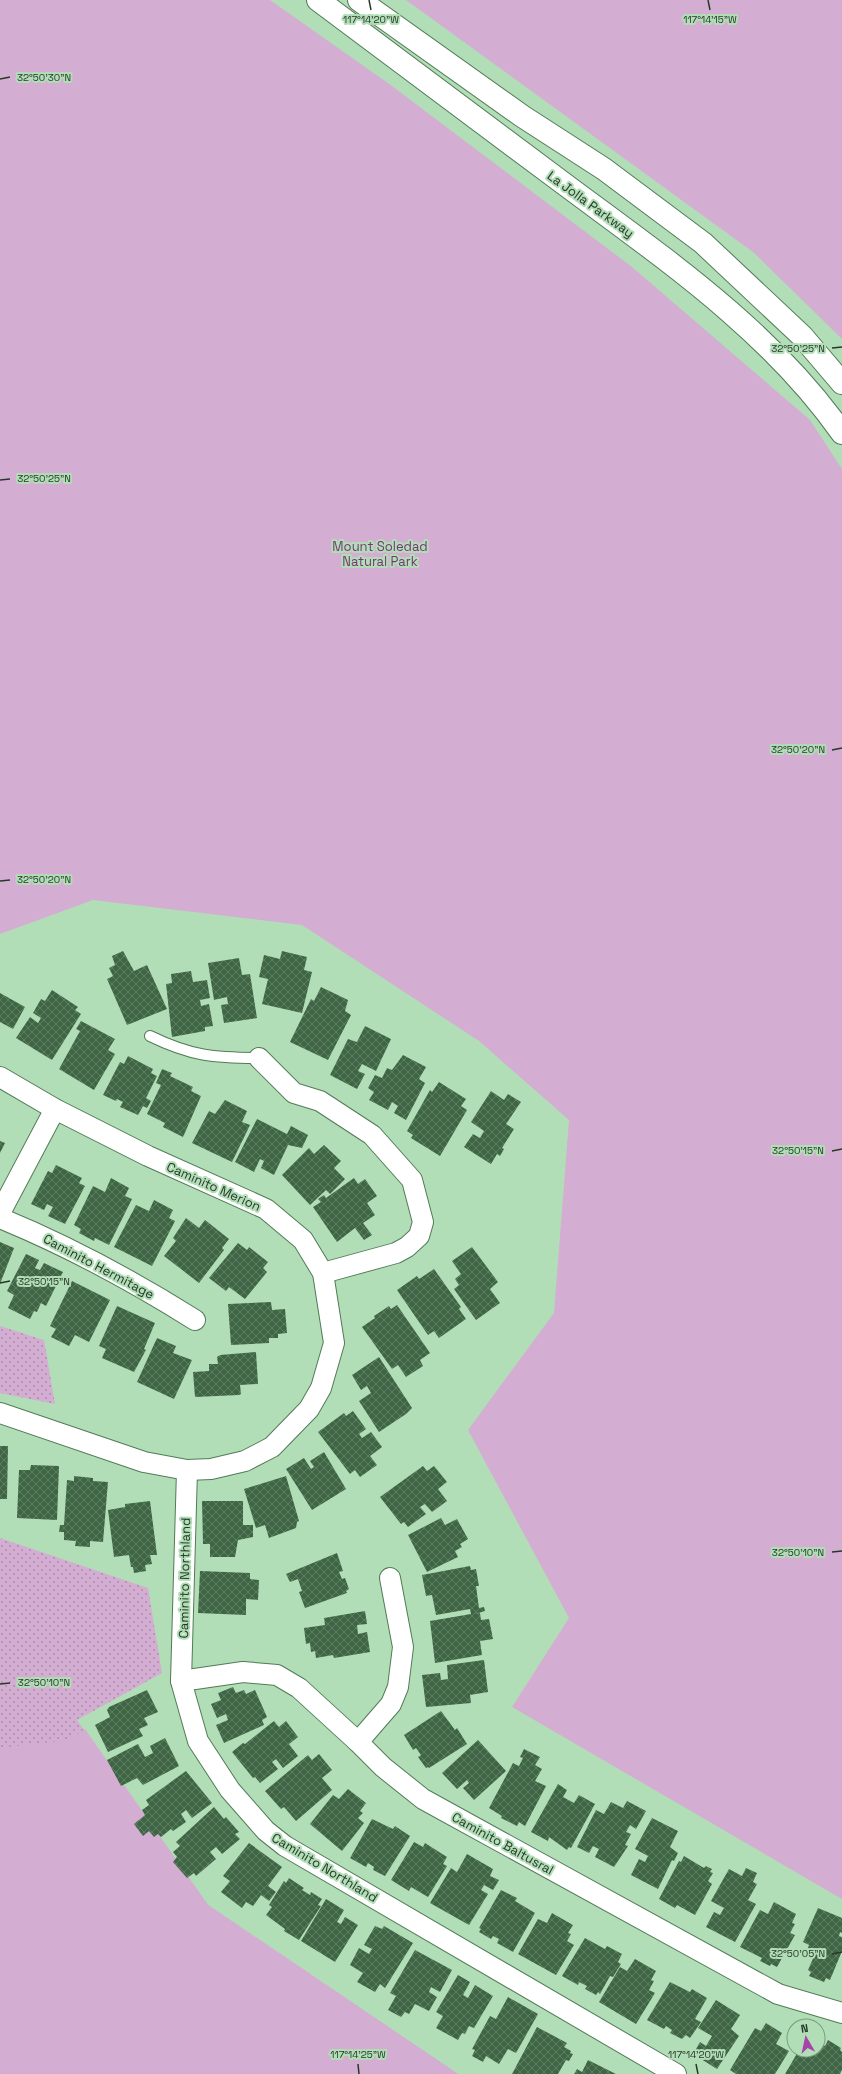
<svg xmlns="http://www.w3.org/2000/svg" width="842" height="2074" font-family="'Space Grotesk',sans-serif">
	<defs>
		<pattern id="grass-dots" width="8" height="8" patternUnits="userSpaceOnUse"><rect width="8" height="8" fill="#d4add2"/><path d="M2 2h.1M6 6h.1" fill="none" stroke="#ac8eaa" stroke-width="1.8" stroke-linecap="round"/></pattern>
		<pattern id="building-cross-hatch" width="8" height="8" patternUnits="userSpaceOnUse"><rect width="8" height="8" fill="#3f6644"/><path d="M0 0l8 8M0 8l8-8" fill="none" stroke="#5f7e63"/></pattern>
	</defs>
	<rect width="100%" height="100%" fill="#b2deb7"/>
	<g fill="url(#grass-dots)">
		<polygon points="0,1326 44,1340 55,1404 0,1393"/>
		<polygon points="0,1538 148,1588 162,1673 77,1720 208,1905 458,2074 0,2074"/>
	</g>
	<g fill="#d4add2">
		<polygon points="0,0 270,0 392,86 632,267 810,420 842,469 842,1899 512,1707 569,1618 468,1430 554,1313 569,1120 479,1041 302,925 93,900 0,934"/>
		<polygon points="406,0 842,0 842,339 753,252"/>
		<polygon points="85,1729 208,1905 458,2074 0,2074 0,1748 68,1740"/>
	</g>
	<g fill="url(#building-cross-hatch)">
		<polygon points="123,951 134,971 147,965 167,1009 127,1025 107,979 113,976 109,968 115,965 112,956"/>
		<polygon points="282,951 307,957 304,970 312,972 302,1013 262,1004 268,979 259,977 264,955 280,959"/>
		<polygon points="239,958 242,975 250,974 257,1018 224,1023 221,1005 228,1004 227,997 214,1000 208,963"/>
		<polygon points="191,971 193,982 207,980 210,998 200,1000 201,1006 209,1004 213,1026 205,1027 205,1031 172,1037 166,984 172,983 171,974"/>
		<polygon points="321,987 348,1000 345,1011 351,1015 328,1060 290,1042 311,999 314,1001"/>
		<polygon points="52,990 78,1007 75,1010 81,1014 52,1060 16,1038 30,1017 38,1023 41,1018 33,1013 41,999 45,1001"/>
		<polygon points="0,993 25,1007 13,1029 0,1022"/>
		<polygon points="81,1021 115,1039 108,1050 115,1054 94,1090 59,1069 80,1031 76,1029"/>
		<polygon points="365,1026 391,1039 376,1071 362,1064 358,1071 365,1074 357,1089 330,1075 348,1039 357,1042"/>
		<polygon points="403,1055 426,1067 419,1079 425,1083 406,1120 394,1113 398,1106 392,1102 388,1110 369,1100 374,1092 368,1088 375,1075 382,1078 387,1068 392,1070"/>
		<polygon points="128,1056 153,1069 151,1073 157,1076 146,1098 151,1101 147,1108 143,1106 138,1115 120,1107 123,1102 117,1099 116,1101 103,1095 120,1062 124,1064"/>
		<polygon points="162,1069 172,1073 170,1076 193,1087 191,1091 201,1096 183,1137 163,1127 165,1123 147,1114 161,1085 156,1083"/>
		<polygon points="439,1082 466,1099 461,1106 467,1110 440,1156 411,1138 413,1135 407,1131 430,1090 432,1092"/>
		<polygon points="491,1091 504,1100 508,1094 521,1102 506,1124 514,1129 502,1148 504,1149 500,1156 497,1154 491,1164 464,1147 473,1134 480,1138 484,1131 471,1122"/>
		<polygon points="225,1100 247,1111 242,1122 250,1125 232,1162 192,1143 209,1111 215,1114"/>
		<polygon points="257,1119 287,1134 291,1126 308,1135 302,1148 288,1145 274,1175 261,1168 264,1161 260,1159 254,1172 235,1162"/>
		<polygon points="0,1141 5,1143 0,1153"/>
		<polygon points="324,1145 341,1161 334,1168 345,1179 330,1194 326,1190 310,1205 282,1175 309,1148 314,1154"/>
		<polygon points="56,1165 82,1178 79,1183 85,1186 65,1224 48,1216 53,1207 47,1204 44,1210 31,1204 48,1171 52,1173"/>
		<polygon points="111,1178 129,1188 125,1196 132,1199 109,1245 95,1238 94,1241 79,1233 81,1229 74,1225 93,1186 105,1192"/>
		<polygon points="354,1178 358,1184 365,1179 377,1196 367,1203 375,1215 363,1223 372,1235 364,1240 355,1228 337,1242 313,1207 321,1202 318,1199 324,1195 326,1198"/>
		<polygon points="154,1200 173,1210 169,1218 175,1221 152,1266 114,1247 136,1205 149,1211"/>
		<polygon points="186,1218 199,1228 205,1220 229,1239 222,1248 224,1250 199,1283 164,1256 176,1241 173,1238"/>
		<polygon points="0,1242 14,1248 0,1284"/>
		<polygon points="238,1243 247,1250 249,1247 268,1262 263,1268 267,1272 245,1299 229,1287 226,1291 209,1278"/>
		<polygon points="472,1247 498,1282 490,1289 500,1303 476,1320 454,1289 459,1285 455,1279 461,1274 452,1261"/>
		<polygon points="26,1254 39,1260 35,1268 40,1270 44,1263 63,1272 46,1306 41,1303 37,1312 34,1311 30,1319 8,1308 14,1295 7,1291"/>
		<polygon points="434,1269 461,1307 459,1309 466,1319 439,1338 434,1331 428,1335 397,1290 417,1276 419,1279"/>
		<polygon points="72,1281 110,1300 89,1342 75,1335 69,1346 51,1337 56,1329 50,1326"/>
		<polygon points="271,1302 272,1310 285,1309 287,1333 278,1334 278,1338 269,1338 269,1343 231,1345 228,1304"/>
		<polygon points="397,1305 430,1353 420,1360 423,1366 406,1377 398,1365 392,1369 362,1327 375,1318 374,1316 389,1306 391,1309"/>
		<polygon points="117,1306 155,1323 144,1349 146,1350 134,1372 102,1358 106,1349 99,1346"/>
		<polygon points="157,1338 176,1346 173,1353 192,1360 174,1399 137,1382"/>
		<polygon points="256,1352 258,1384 240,1385 241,1394 239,1395 195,1397 193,1372 209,1371 209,1364 218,1364 217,1357 220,1355"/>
		<polygon points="379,1357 412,1408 406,1414 379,1432 359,1401 371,1393 367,1386 361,1390 352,1375"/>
		<polygon points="353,1411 366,1429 359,1434 362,1438 371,1432 382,1447 370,1456 377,1465 360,1477 355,1470 350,1474 318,1432 344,1413 346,1416"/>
		<polygon points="0,1446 8,1446 7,1499 0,1499"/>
		<polygon points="324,1452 346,1489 312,1510 286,1469 304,1458 311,1469 314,1467 310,1461"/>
		<polygon points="31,1465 59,1466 57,1520 17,1518 19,1470 30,1470"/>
		<polygon points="423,1466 427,1471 434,1466 447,1482 438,1489 447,1501 432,1512 425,1504 420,1507 426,1514 408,1527 404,1522 401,1524 380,1497"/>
		<polygon points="74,1476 93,1478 93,1481 108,1482 103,1542 90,1541 90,1547 75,1546 76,1541 64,1540 64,1532 59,1532 60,1525 64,1525 67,1480 74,1481"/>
		<polygon points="286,1476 299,1521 297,1522 296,1528 269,1538 265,1525 256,1528 244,1489"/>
		<polygon points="150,1501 157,1555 150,1555 152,1564 145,1565 146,1571 134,1573 133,1567 131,1567 129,1555 114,1557 108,1510 125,1507 125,1504"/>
		<polygon points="202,1501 243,1501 243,1525 253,1525 253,1537 238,1540 235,1557 210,1557 210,1544 203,1544"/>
		<polygon points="441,1518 445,1525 457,1519 468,1539 460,1544 462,1547 455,1551 458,1557 427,1572 408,1535"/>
		<polygon points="337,1553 343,1571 339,1572 342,1579 345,1578 349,1589 346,1591 347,1593 305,1608 299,1592 302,1591 298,1579 290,1582 286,1574"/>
		<polygon points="470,1566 471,1570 476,1569 479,1586 476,1586 479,1608 484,1607 485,1611 475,1614 480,1613 481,1620 489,1619 493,1639 480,1641 482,1655 435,1663 430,1621 471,1614 470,1609 436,1615 432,1595 426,1596 422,1575"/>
		<polygon points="200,1571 250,1573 250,1579 259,1580 258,1600 246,1599 246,1615 198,1613"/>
		<polygon points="365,1611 367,1624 357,1625 358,1634 367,1632 370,1652 334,1658 333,1655 316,1658 315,1651 311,1652 310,1643 306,1644 304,1628 325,1625 324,1618"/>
		<polygon points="484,1660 488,1692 470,1695 471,1703 426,1707 422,1675 440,1673 441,1680 448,1679 447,1665"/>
		<polygon points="233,1687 236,1693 244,1690 246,1694 255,1690 267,1717 262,1720 264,1725 224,1743 216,1725 228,1720 226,1714 217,1718 211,1704 221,1700 218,1693"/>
		<polygon points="147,1690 158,1712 144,1718 148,1725 139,1729 143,1736 108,1752 95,1725 110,1717 107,1710 109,1707"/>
		<polygon points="441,1711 455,1730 457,1728 467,1744 429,1768 428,1767 426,1768 418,1757 421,1755 416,1748 413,1750 404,1735"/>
		<polygon points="274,1721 279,1727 286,1721 298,1737 289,1744 298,1756 283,1768 276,1759 272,1762 278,1769 260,1783 255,1777 253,1778 232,1752 243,1743 245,1744"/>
		<polygon points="165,1738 179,1766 143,1785 137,1778 121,1786 107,1760 138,1744 145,1757 153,1753 150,1746"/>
		<polygon points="478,1740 506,1771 474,1800 463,1788 469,1783 467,1780 457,1789 442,1773"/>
		<polygon points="524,1749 540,1757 535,1765 542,1769 535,1781 546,1786 525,1826 519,1822 517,1826 501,1818 502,1816 489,1808 513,1763 519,1766 523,1758 520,1757"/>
		<polygon points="319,1754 332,1770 322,1778 332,1790 296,1821 284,1807 281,1809 265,1791 308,1755 312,1760"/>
		<polygon points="186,1771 212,1803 192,1818 186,1810 181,1814 186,1822 173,1831 171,1829 161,1837 158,1834 154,1837 149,1831 143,1836 134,1824 145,1815 142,1810 149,1805 146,1800"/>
		<polygon points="558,1784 567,1790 563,1797 574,1803 579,1795 595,1804 571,1848 569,1847 567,1850 549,1837 548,1841 531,1832"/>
		<polygon points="348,1789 366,1803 360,1811 363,1813 358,1818 364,1823 342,1851 310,1824 333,1795 339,1799"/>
		<polygon points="627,1801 646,1811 636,1829 630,1825 626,1832 631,1834 625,1845 628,1846 614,1867 595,1857 599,1849 593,1846 589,1853 577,1847 596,1810 604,1814 611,1802 623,1808"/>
		<polygon points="214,1807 224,1819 226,1817 239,1832 235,1834 240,1839 222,1854 216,1847 210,1852 216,1859 196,1876 194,1873 187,1878 173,1862 177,1857 173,1852 180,1846 176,1842"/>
		<polygon points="652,1818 678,1831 670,1847 678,1853 674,1861 672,1860 658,1889 631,1875 639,1859 645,1862 648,1856 635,1849"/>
		<polygon points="372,1819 393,1829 395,1826 410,1836 385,1876 373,1870 374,1867 368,1863 366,1867 350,1858"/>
		<polygon points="414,1842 423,1847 425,1843 447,1857 443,1864 447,1866 428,1897 411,1887 409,1891 391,1880"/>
		<polygon points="249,1843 282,1867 268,1886 276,1892 269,1901 261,1895 253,1906 246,1902 242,1908 221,1892 230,1881 223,1876"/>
		<polygon points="467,1854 493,1869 490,1876 499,1880 493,1890 484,1885 481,1890 488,1894 469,1925 430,1903 451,1868 457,1872"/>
		<polygon points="684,1856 704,1868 706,1866 712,1869 710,1872 713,1873 708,1881 712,1884 695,1915 677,1905 675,1908 659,1899 679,1861 681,1862"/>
		<polygon points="746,1868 757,1873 753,1882 757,1884 748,1900 756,1904 735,1942 706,1927 714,1912 720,1915 724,1908 711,1901 729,1869 742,1876"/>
		<polygon points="289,1878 304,1888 302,1890 310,1895 311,1892 322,1899 318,1905 321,1906 299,1940 284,1931 285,1929 266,1915 272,1907 269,1905 284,1881 286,1883"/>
		<polygon points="501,1890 517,1898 515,1901 535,1913 513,1952 497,1943 499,1939 493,1936 491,1939 479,1932 481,1929 479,1928"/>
		<polygon points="326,1899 344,1910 337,1922 341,1924 345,1917 358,1925 335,1962 301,1941"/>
		<polygon points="774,1902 796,1914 792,1923 795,1924 790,1933 795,1935 777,1967 771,1964 770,1966 760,1961 762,1958 740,1947 760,1910 768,1914"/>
		<polygon points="818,1908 842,1918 842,1933 840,1932 839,1936 842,1937 842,1951 830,1980 826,1978 824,1982 809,1976 811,1972 808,1970 815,1954 807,1951 809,1945 803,1942"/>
		<polygon points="552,1913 573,1925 568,1933 571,1934 567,1941 574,1945 556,1975 518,1954 538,1919 547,1923"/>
		<polygon points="375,1926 382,1929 384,1926 413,1943 385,1988 380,1984 375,1992 357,1982 363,1973 350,1965 359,1948 369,1954 372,1949 364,1945"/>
		<polygon points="585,1938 605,1949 607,1946 622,1954 618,1962 621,1964 613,1977 610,1976 600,1994 598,1992 596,1995 585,1989 587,1986 579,1982 578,1985 562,1976"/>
		<polygon points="415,1950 452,1970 440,1992 431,1987 429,1992 437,1997 429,2011 415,2004 409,2014 405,2012 401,2017 388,2010 396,1996 390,1993"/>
		<polygon points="635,1959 656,1971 651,1980 654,1981 649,1990 655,1993 636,2024 599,2002 620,1967 627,1971"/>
		<polygon points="458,1975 470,1982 463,1995 468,1998 475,1985 493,1996 474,2028 469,2026 465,2034 462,2033 458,2040 436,2028 443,2016 436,2012"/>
		<polygon points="670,1982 690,1992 692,1989 707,1998 695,2019 701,2022 690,2038 686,2035 682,2039 670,2033 672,2030 666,2026 664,2029 647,2020"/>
		<polygon points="508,1997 538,2014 516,2053 508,2049 499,2064 486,2056 483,2062 472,2056 475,2050 472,2049 490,2016 496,2019"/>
		<polygon points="716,2000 740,2015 731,2029 739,2036 717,2069 693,2054 700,2042 706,2046 712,2036 698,2028"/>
		<polygon points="766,2023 782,2033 776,2044 789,2051 775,2074 736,2074 730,2070 755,2028 761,2031"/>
		<polygon points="537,2027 567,2043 564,2047 571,2051 570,2053 573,2054 569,2061 566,2060 558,2074 512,2074"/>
		<polygon points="828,2040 841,2048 840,2050 842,2052 842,2070 840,2074 785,2074 799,2050 818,2050 818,2042 825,2046"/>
		<polygon points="588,2060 616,2074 574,2074 577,2069 582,2072"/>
	</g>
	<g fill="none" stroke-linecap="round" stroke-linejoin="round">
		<g stroke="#527b57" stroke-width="12">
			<path id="service" d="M150,1036c41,20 64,22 109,22"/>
		</g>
		<g stroke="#527b57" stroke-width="22">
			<g id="minor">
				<polyline points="259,1058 294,1093 320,1101 372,1135 412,1180 423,1222 419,1236 407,1247 396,1253 323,1273"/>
				<polyline points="0,1077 55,1109 148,1156 266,1209 303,1240 323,1273 334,1343 321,1388 309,1409 272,1447 245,1461 211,1469 187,1470 144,1462 0,1413"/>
				<polyline points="0,1213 55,1109"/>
				<path d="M0,1218c68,28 133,63 195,102"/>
				<polyline points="187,1470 181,1681 198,1741 230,1790 266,1831 285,1846 676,2074"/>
				<polyline points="181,1681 243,1672 277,1675 299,1688 358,1742 383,1767 423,1799 778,1994 842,2013"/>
				<polyline points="358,1742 391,1704 398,1687 403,1647 390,1578"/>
			</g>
		</g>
		<g stroke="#527b57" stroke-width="24">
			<g id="motorway">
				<path d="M318,0c84,63 168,126 253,189 97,72 200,143 271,244"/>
				<polyline points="359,0 522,116 604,169 703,243 802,336 842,383"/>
			</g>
		</g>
		<use href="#service" stroke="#fff" stroke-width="10"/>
		<use href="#minor" stroke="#fff" stroke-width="20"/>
		<use href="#motorway" stroke="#fff" stroke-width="22"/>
	</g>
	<path fill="none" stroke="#273929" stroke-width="1.5" d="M369,0l2,10M708,0l2,10M0,79l10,-2M832,348l10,-1M0,480l10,-1M832,750l10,-2M0,881l10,-1M832,1151l10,-2M0,1283l10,-2M832,1552l10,-1M0,1684l10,-1M832,1954l10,-2M358,2064l1,10M696,2064l2,10"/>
	<g text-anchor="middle" stroke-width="4" stroke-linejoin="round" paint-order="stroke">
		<g font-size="13" fill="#273929" stroke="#b2deb7">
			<text transform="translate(591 204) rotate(36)" y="5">La Jolla Parkway</text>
			<text transform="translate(214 1186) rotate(24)" y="5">Caminito Merion</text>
			<text transform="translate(99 1266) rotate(28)" y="5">Caminito Hermitage</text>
			<text transform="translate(184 1578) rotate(-89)" y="5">Caminito Northland</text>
			<text transform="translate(503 1843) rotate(29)" y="5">Caminito Baltusral</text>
			<text transform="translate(325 1867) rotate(31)" y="5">Caminito Northland</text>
		</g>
		<g font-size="13" fill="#773576" stroke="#b2deb7">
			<text x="380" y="551">Mount Soledad<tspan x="380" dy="15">Natural Park</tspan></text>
		</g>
	</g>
	<g font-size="10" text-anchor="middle" fill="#273929" stroke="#b2deb7" stroke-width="4" stroke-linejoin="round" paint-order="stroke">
		<text x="371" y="23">117°14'20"W</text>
		<text x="710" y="23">117°14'15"W</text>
		<text x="44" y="81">32°50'30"N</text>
		<text x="798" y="352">32°50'25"N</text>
		<text x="44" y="482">32°50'25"N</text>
		<text x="798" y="753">32°50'20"N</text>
		<text x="44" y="883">32°50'20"N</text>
		<text x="798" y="1154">32°50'15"N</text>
		<text x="44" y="1285">32°50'15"N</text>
		<text x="798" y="1556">32°50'10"N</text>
		<text x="44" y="1686">32°50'10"N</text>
		<text x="798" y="1957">32°50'05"N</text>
		<text x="358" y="2058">117°14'25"W</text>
		<text x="696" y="2058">117°14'20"W</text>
	</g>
	<g transform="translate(806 2038) rotate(351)"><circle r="19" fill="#b2deb7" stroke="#7a9c7e"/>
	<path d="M0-3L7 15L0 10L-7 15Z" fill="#a843a8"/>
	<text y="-6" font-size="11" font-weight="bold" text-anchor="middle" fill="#273929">N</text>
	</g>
</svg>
